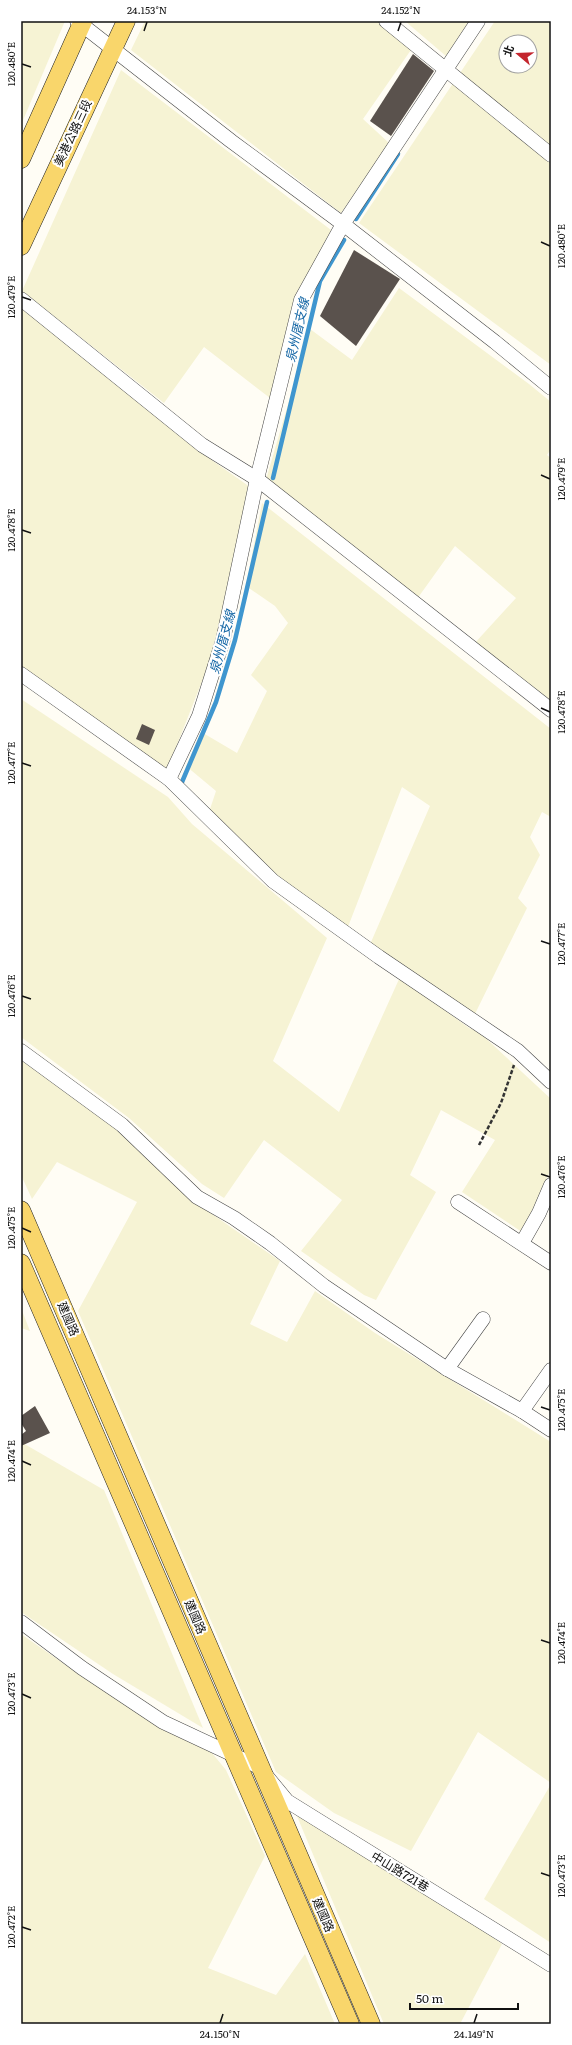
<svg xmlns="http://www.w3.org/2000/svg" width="572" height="2045" font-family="Literata,'Noto Sans TC',serif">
	<rect width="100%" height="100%" fill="#fffdf5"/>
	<g fill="#f6f3d4" fill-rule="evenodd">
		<polygon points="21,21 65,21 21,125"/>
		<polygon points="145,21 380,21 413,47 363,119 389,143 341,213 131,50"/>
		<polygon points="405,21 469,21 446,56"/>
		<path d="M495,21h56v344l-192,-142zM506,42h24v24h-24z"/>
		<polygon points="121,70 331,230 297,301 270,398 204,347 164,403 22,291"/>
		<polygon points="399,288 529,384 551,402 551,449 547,455 551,458 551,705 473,645 516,598 455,546 417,599 265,483 310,329 352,360"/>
		<polygon points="21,307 213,461 250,487 220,628 205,674 165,775 21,674"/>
		<polygon points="262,503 551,729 551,817 542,812 530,837 540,855 518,898 527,908 472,1020 368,949 430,806 402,787 346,932 207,818 216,791 186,766 203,733 237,753 267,691 251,675 288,623 275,606 246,586"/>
		<polygon points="21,699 168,797 192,824 327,938 273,1061 339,1112 400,977 469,1028 479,1032 551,1099 551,1169 522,1232 462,1192 495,1140 441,1110 410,1175 436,1192 376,1300 364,1295 301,1251 342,1200 264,1140 224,1198 202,1184 129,1118 21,1037"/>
		<polygon points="21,1060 116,1129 186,1196 280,1261 250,1324 287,1342 315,1291 375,1333 551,1442 551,1783 478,1732 411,1851 334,1813 276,1772 78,1311 137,1202 57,1162 32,1199 21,1175"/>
		<polygon points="21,1308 30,1331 21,1328"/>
		<polygon points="21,1442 104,1490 203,1728 113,1674 21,1612"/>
		<polygon points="21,1634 96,1686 212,1753 226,1770 265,1856 208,1968 276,1995 305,1954 335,2024 21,2024"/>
		<polygon points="551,1784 551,1943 484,1899"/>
		<polygon points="294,1809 417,1883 502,1944 460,2024 384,2024"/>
	</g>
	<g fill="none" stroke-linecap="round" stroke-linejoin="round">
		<g stroke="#3f96cf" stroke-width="4.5">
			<polyline points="356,219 398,154"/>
			<polyline points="273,478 320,281 344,240"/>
			<polyline points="182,782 216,702 235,640 267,502"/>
		</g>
	</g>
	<g fill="#5a524d">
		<polygon points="413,54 434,71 391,136 370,121"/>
		<polygon points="354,250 400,279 356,346 320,316"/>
		<polygon points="142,724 155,730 149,745 136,739"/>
		<polygon points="35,1406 50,1433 21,1446 21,1435 26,1431 21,1423 21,1416"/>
	</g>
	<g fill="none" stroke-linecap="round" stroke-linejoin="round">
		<g stroke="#444" stroke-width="15">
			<g id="minor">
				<polyline points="77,21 231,141 343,224 495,342 551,388"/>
				<polyline points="386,21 551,155"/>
				<polyline points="21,299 202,445 257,479 551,710"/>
				<polyline points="21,674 169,779 273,881 379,957 518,1051 551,1082"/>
				<polyline points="169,779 199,716 223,640 257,479 301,300 343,224 478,21"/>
				<polyline points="21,1051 122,1125 197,1197 234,1218 270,1243 324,1286 447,1369 522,1411 551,1430"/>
				<polyline points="458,1202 551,1263"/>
				<polyline points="522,1243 539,1213 551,1185"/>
				<polyline points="447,1369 483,1319"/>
				<polyline points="522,1411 551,1370"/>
				<polyline points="21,1622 82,1668 163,1722 259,1767 287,1801 551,1965"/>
			</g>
		</g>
		<g stroke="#222" stroke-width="19">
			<g id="major">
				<polyline points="21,159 83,21"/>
				<polyline points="21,246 126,21"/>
				<polyline points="21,1210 371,2024"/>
				<polyline points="21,1263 350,2024"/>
			</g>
		</g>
		<polyline stroke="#333" stroke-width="2.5" stroke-dasharray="4 2" stroke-linecap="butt" points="479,1145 501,1103 514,1065"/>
		<use href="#minor" stroke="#fff" stroke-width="14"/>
		<use href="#major" stroke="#f9d66b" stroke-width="18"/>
	</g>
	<path fill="none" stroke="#111" stroke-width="1.5" d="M144,31l3,-9M398,31l3,-9M22,64l9,3M541,242l9,4M22,297l9,3M541,475l9,4M22,530l9,3M541,708l9,4M22,763l9,3M541,941l9,3M22,996l9,3M541,1174l9,3M22,1228l9,4M541,1407l9,3M22,1461l9,4M541,1640l9,3M22,1694l9,4M541,1873l9,3M22,1927l9,3M220,2023l3,-9M474,2023l3,-9"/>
	<g text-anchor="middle" stroke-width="4" stroke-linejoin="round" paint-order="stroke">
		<g font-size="12" fill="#111" stroke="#fff">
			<text transform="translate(73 133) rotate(-65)" y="4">美港公路三段</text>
			<text transform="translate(68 1319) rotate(67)" y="4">建國路</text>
			<text transform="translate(195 1617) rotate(67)" y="4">建國路</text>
			<text transform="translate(400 1872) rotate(31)" y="4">中山路721巷</text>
			<text transform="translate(323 1915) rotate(67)" y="4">建國路</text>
		</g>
		<g font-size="13" font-style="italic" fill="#1768a6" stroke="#fff">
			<text transform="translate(297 330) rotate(-77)" y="5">泉州厝支線</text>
			<text transform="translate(222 642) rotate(-75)" y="5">泉州厝支線</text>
		</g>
	</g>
	<rect width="572" height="2045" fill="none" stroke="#ffffff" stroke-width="44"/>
	<g transform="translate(518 54) rotate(289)"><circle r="19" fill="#ffffff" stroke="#a0a0a0"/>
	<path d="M0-3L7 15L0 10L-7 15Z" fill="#c4262e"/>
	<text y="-6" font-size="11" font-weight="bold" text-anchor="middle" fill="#111111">北</text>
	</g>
	<path d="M410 2003v6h108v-6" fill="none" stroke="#111111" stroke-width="2"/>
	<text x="416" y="2003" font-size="12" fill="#111111" stroke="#ffffff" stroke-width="3" paint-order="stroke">50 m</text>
	<rect x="22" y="22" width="528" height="2001" fill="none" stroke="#111" stroke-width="1.5"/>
	<g font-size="10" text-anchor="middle" fill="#111">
		<text x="147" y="14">24.153°N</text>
		<text x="401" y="14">24.152°N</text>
		<text transform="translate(11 64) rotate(-90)" y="4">120.480°E</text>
		<text transform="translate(561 246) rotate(-90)" y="4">120.480°E</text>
		<text transform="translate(11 297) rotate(-90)" y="4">120.479°E</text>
		<text transform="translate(561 479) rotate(-90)" y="4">120.479°E</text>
		<text transform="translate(11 530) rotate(-90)" y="4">120.478°E</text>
		<text transform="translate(561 712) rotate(-90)" y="4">120.478°E</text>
		<text transform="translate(11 763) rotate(-90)" y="4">120.477°E</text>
		<text transform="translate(561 944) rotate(-90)" y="4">120.477°E</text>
		<text transform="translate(11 996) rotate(-90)" y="4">120.476°E</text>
		<text transform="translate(561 1177) rotate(-90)" y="4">120.476°E</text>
		<text transform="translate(11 1228) rotate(-90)" y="4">120.475°E</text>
		<text transform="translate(561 1410) rotate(-90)" y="4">120.475°E</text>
		<text transform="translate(11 1461) rotate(-90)" y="4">120.474°E</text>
		<text transform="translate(561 1643) rotate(-90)" y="4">120.474°E</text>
		<text transform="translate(11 1694) rotate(-90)" y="4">120.473°E</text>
		<text transform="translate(561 1876) rotate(-90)" y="4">120.473°E</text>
		<text transform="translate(11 1927) rotate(-90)" y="4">120.472°E</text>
		<text x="220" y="2038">24.150°N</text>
		<text x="474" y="2038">24.149°N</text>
	</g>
</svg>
